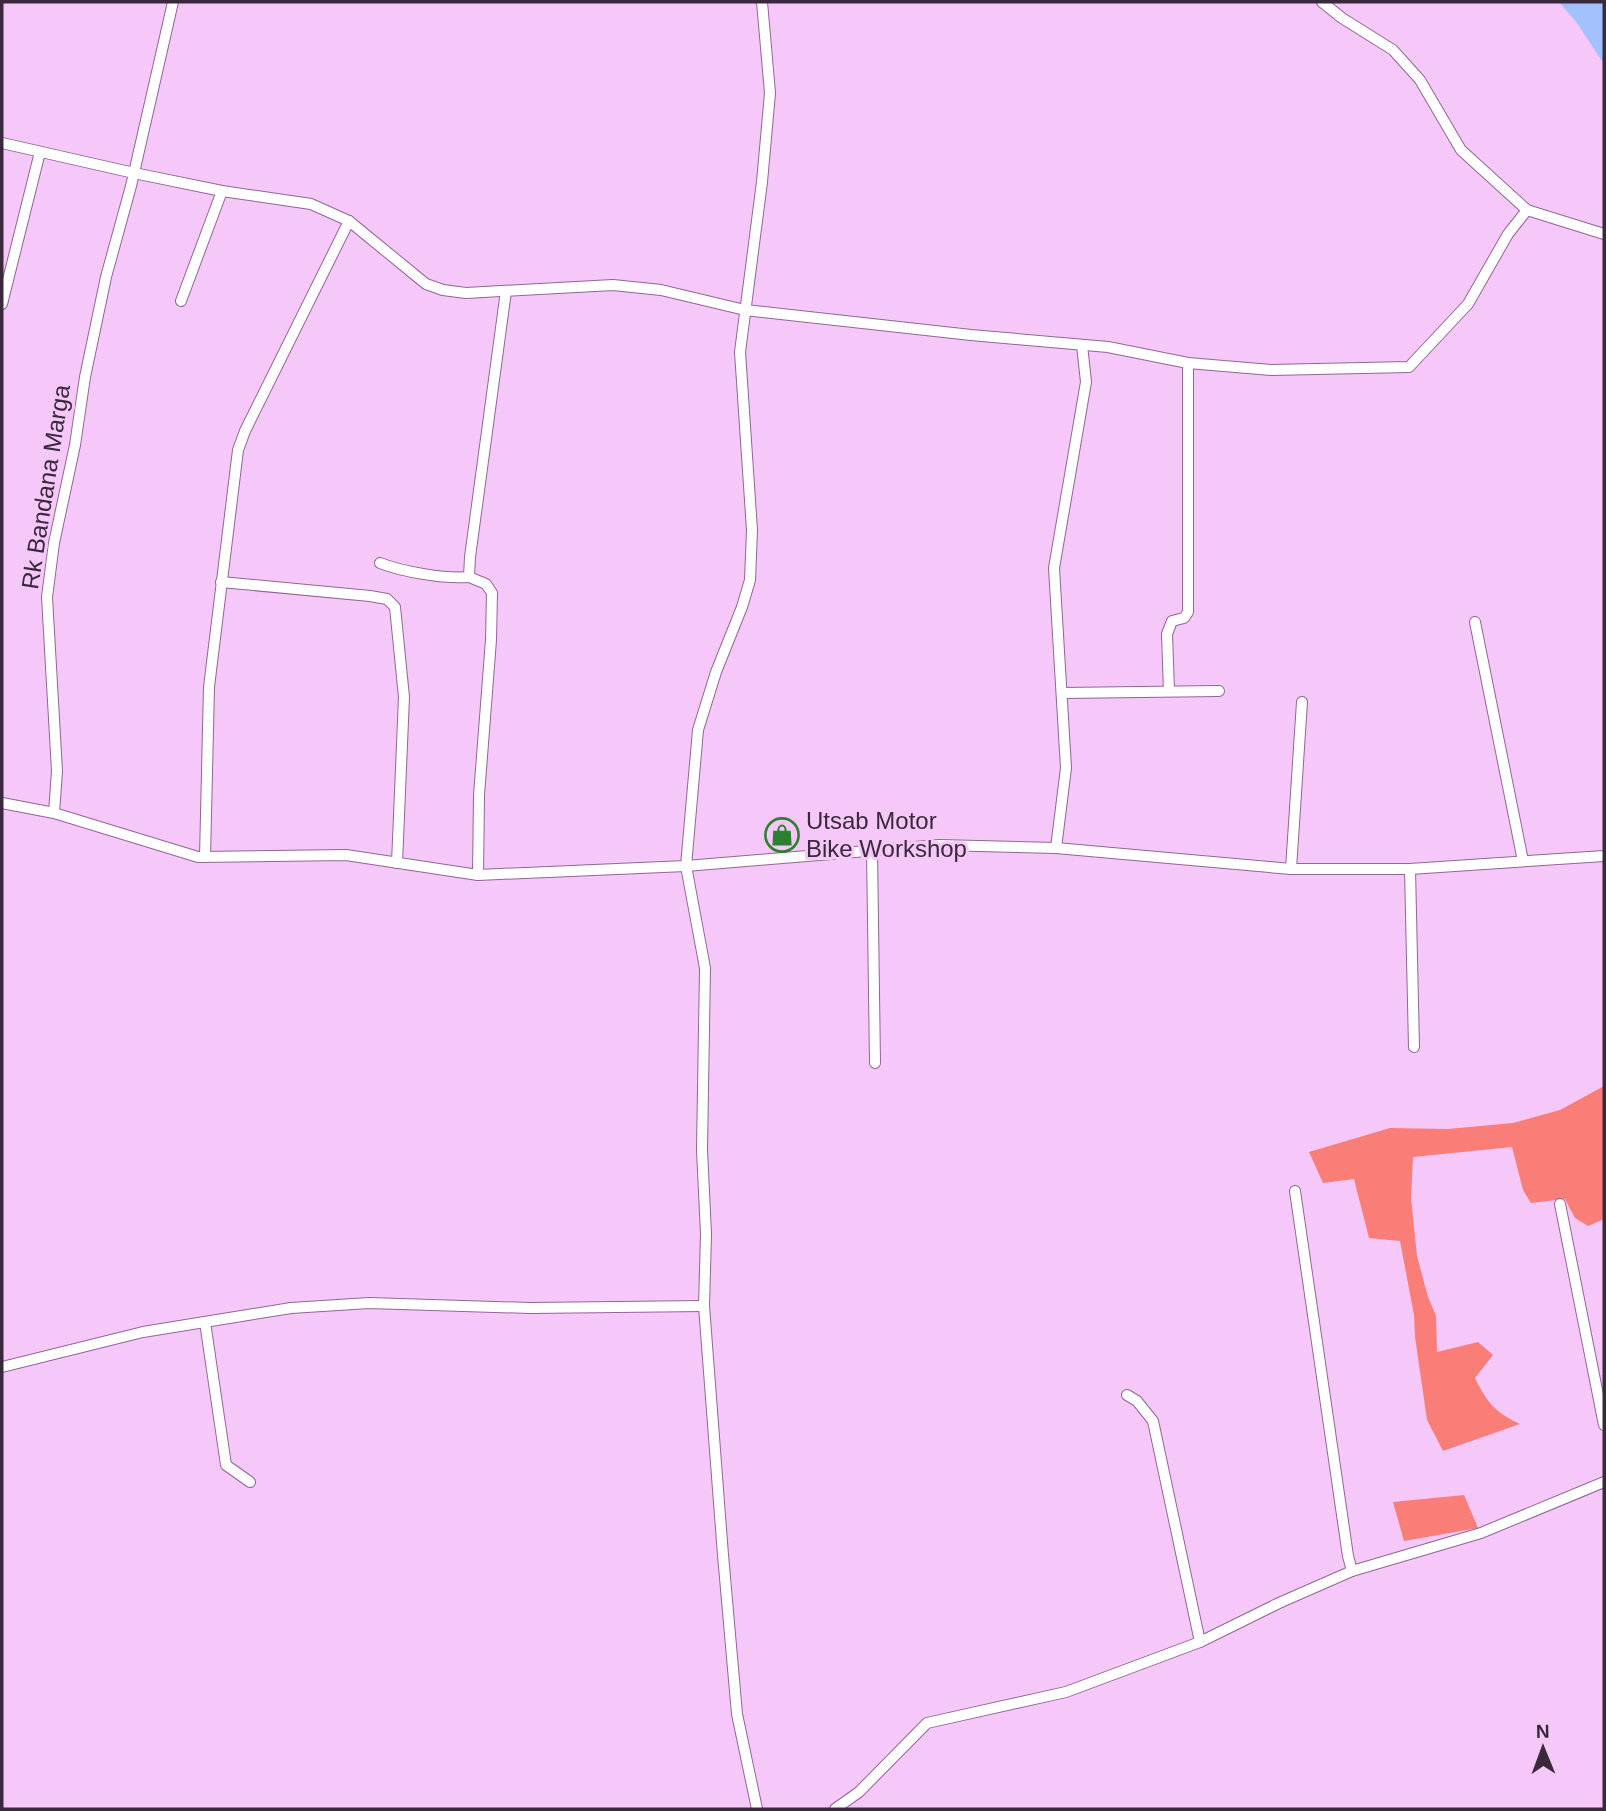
<svg xmlns="http://www.w3.org/2000/svg" width="1606" height="1811" font-family="Helvetica,sans-serif">
	<rect width="100%" height="100%" fill="#f6c8f9"/>
	<g fill="#f97e78">
		<path d="M1604,1086v133l-16,7 -13,-8 -10,-19 -34,4 -8,-13 -11,-43 -99,10 -2,41 6,58 11,41 8,19 1,36 41,-10 15,13 -18,23c13,26 20,34 45,46l-77,27 -16,-31 -12,-83 -1,-22 -14,-74 -31,-3 -15,-59 -31,4 -14,-31 81,-24 58,1 65,-6 47,-13z"/>
		<polygon points="1464,1495 1478,1528 1404,1541 1393,1502"/>
	</g>
	<polygon fill="#a3c1fd" points="1559,2 1604,2 1604,64 1577,23"/>
	<g fill="none" stroke-linecap="round" stroke-linejoin="round">
		<g stroke="#906693" stroke-width="12">
			<g id="minor">
				<polyline points="1322,2 1342,18 1393,50 1420,80 1461,150 1527,210 1604,234"/>
				<polyline points="2,143 134,173 222,191 311,204 349,221 426,284 443,290 466,293 613,285 661,290 745,310 971,335 1108,347 1188,363 1271,370 1409,367 1468,304 1508,234 1527,210"/>
				<polyline points="181,301 222,191"/>
				<polyline points="2,304 40,152"/>
				<path d="M380,563c23,9 65,16 89,14"/>
				<polyline points="221,582 370,596 387,599 395,607 404,697 397,863"/>
				<polyline points="1475,622 1523,861"/>
				<polyline points="1169,691 1167,634 1172,621 1184,618 1188,612 1188,363"/>
				<polyline points="1062,693 1219,691"/>
				<polyline points="2,803 54,813 198,857 346,855 478,875 686,866 939,845 1056,848 1291,869 1410,869 1604,856"/>
				<polyline points="54,813 57,771 47,597 54,543 75,445 85,377 106,277 131,186 173,2"/>
				<polyline points="1056,848 1066,768 1054,568 1086,382 1082,345"/>
				<polyline points="872,850 875,1063"/>
				<polyline points="205,857 209,687 238,450 245,431 349,221"/>
				<polyline points="1291,869 1302,702"/>
				<polyline points="1410,869 1414,1047"/>
				<polyline points="478,875 479,795 491,640 492,593 486,584 469,577 470,557 506,291"/>
				<polyline points="1295,1191 1348,1556 1352,1571"/>
				<polyline points="1560,1204 1604,1425"/>
				<polyline points="205,1322 226,1465 250,1482"/>
				<polyline points="2,1367 143,1332 291,1308 369,1303 530,1308 704,1306"/>
				<polyline points="1127,1395 1137,1401 1153,1421 1200,1642"/>
				<polyline points="757,1809 737,1714 723,1555 704,1306 706,1234 702,1150 705,968 686,866 698,730 716,672 742,607 750,580 752,530 740,352 762,182 770,93 762,2"/>
				<polyline points="835,1809 859,1792 927,1723 1066,1692 1200,1642 1279,1603 1352,1571 1481,1533 1604,1482"/>
			</g>
		</g>
		<use href="#minor" stroke="#fff" stroke-width="10"/>
	</g>
	<defs>
		<g id="shop-ring" transform="scale(1.75)"><circle r="9.5" fill="#f6c8f9" stroke="#2a8230" stroke-width="1.5"/><path d="M-5-2.5h2.3a2.7 3.5 0 0 1 5.4 0H5L5.5 6h-11ZM-1.5-2.5h3a1.5 2.3 0 0 0-3 0Z" fill="#2a8230"/></g>
	</defs>
	<g fill-rule="evenodd">
		<use href="#shop-ring" x="782" y="835"/>
	</g>
	<g text-anchor="middle" stroke-width="6" stroke-linejoin="round" paint-order="stroke">
		<g font-size="24" fill="#3a293c" stroke="#f6c8f9">
			<text transform="translate(46 487) rotate(-81)" y="8">Rk Bandana Marga</text>
		</g>
		<g font-size="24" fill="#3a293c" stroke="#f6c8f9" text-anchor="start">
			<text x="806" y="829">Utsab Motor<tspan x="806" dy="28">Bike Workshop</tspan></text>
		</g>
	</g>
	<rect width="1606" height="1811" fill="none" stroke="#3a293c" stroke-width="7"/>
	<g transform="translate(1543 1748) rotate(359)" stroke="#f6c8f9" stroke-width="5" paint-order="stroke">
	<path d="M0-5L12 26L0 18L-12 26Z" fill="#3a293c"/>
	<text y="-10" font-size="19" font-weight="bold" text-anchor="middle" fill="#3a293c">N</text>
	</g>
</svg>
